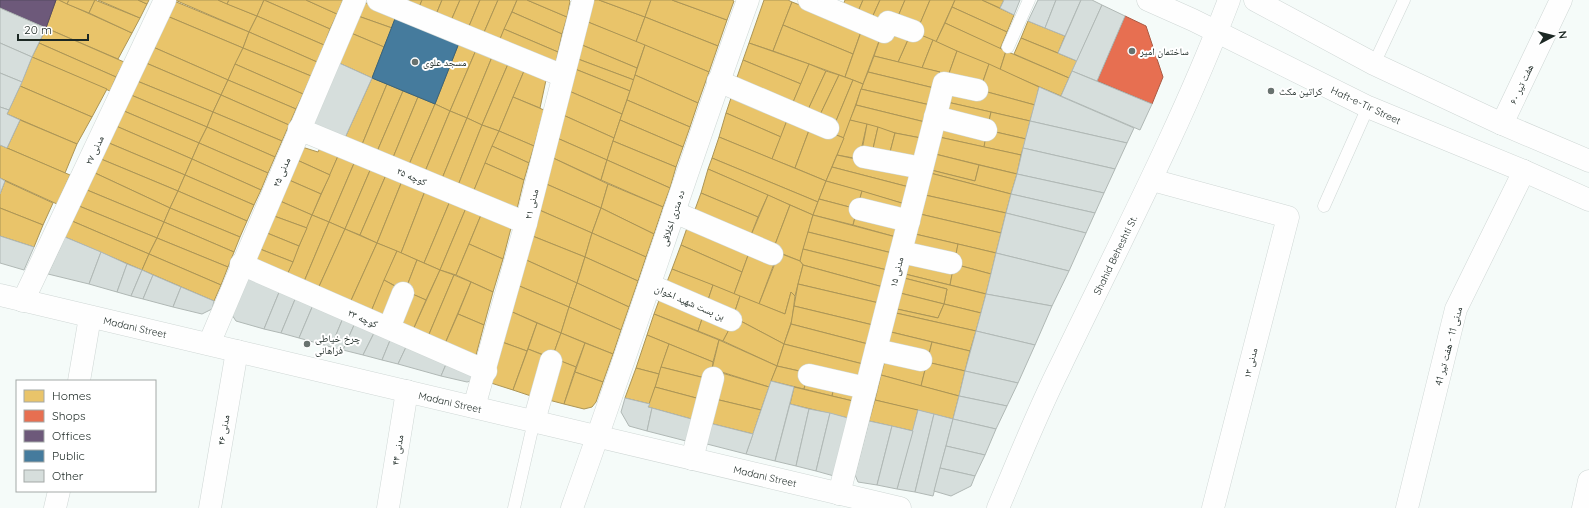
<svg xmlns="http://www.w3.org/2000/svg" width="1589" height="508" font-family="Quicksand,'Noto Naskh Arabic',sans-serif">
	<rect width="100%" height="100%" fill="#f5fbf9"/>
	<g fill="#e9c46a" stroke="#ac9555">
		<polygon points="56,0 59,0 132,33 118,59 46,28"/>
		<polygon points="59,0 69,0 67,4"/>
		<polygon points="69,0 95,0 89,13 67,4"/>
		<polygon points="95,0 140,18 132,33 89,13"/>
		<polygon points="98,0 138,0 147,4 140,18"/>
		<polygon points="138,0 149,0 147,4"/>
		<polygon points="175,0 218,0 257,16 249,32"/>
		<polygon points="218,0 229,0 227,4"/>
		<polygon points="229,0 264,0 257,16 227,4"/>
		<polygon points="264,0 306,0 337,14 330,29"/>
		<polygon points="264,0 330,29 324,45 257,16"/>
		<polygon points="306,0 343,0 337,14"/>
		<polygon points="403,0 422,0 418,10"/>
		<polygon points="422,0 442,0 435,17 418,10"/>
		<polygon points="442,0 460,0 450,23 435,17"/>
		<polygon points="460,0 480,0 467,31 450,23"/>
		<polygon points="480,0 498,0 482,37 467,31"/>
		<polygon points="498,0 517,0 498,44 482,37"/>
		<polygon points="517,0 527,0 567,17 562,34 512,12"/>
		<polygon points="527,0 569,0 570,1 567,17"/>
		<polygon points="594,0 599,0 645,17 636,42 588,22"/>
		<polygon points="599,0 651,0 645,17"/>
		<polygon points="651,0 672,0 727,20 718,46 645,17"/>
		<polygon points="672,0 732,0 734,1 727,20"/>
		<polygon points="764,0 788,0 792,2 773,51 749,43"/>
		<polygon points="845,0 863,0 857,14 842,8"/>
		<polygon points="863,0 880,0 871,20 857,14"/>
		<polygon points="880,0 905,0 896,21 871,20"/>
		<polygon points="905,0 930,0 918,29 896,21"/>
		<polygon points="930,0 955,0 936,42 916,33"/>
		<polygon points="955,0 982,0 1014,15 1007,32 952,7"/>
		<polygon points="982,0 1004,0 1000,8"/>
		<polygon points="174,1 249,32 243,48 167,16"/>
		<polygon points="364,2 396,16 392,28 358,16"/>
		<polygon points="792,2 862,29 853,54 783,25"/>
		<polygon points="952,7 1007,32 1000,49 945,23"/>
		<polygon points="512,12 562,34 558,52 504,29"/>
		<polygon points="167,16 243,48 228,80 153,47"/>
		<polygon points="257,16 324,45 317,62 249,32"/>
		<polygon points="358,16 392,28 384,47 351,33"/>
		<polygon points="645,17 718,46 709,72 636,42"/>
		<polygon points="1028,21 1065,36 1058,53 1021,38"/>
		<polygon points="588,22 645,45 637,68 582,45"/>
		<polygon points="945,23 1006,51 1000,70 936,42"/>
		<polygon points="783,25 853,54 845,77 773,51"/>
		<polygon points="46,28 124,62 116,77 39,43"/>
		<polygon points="504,29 558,52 555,68 498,44"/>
		<polygon points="862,29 881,36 863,84 845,77"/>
		<polygon points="249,32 317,62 311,76 243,48"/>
		<polygon points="351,33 384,47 372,78 339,63"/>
		<polygon points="916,33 933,40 922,68 898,62 910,35"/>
		<polygon points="910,35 898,62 874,56 881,36"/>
		<polygon points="1021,38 1077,61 1069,78 1014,54"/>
		<polygon points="933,40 957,51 947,79 937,76 940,72 922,68"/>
		<polygon points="39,43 116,77 110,91 32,57"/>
		<polygon points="459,43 476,50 450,111 435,104"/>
		<polygon points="749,43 809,64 801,84 743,60"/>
		<polygon points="582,45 637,68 634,80 578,59"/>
		<polygon points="645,45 709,72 698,103 635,75"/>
		<polygon points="153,47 228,80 221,95 146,63"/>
		<polygon points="243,48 311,76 303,94 235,64"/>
		<polygon points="476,50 492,57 467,118 450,111"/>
		<polygon points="957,51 989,64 981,87 947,79"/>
		<polygon points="1006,51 1069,78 1061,96 1000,70"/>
		<polygon points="874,56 940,72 934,88 868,72"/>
		<polygon points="32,57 107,89 92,117 20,86"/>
		<polygon points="492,57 508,64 482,125 467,118"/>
		<polygon points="578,59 634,80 630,91 575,69"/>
		<polygon points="743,60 801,84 791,107 735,83"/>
		<polygon points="146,63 221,95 213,112 137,81"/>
		<polygon points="235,64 303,94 296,109 228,80"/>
		<polygon points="508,64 524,71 499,131 482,125"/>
		<polygon points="809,64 826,71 806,114 791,107"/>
		<polygon points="989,64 1039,87 1035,105 980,90"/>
		<polygon points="575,69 630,91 622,114 569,91"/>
		<polygon points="524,71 546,80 540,108 513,97"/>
		<polygon points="826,71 839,75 818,119 806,114"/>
		<polygon points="868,72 934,88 930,105 861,89"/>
		<polygon points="635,75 698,103 690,127 627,100"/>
		<polygon points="839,75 853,80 834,126 818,119"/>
		<polygon points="372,78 387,84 361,147 344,140"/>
		<polygon points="228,80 296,109 289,125 221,95"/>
		<polygon points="853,80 863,84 844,138 831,133"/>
		<polygon points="137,81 213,112 207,127 131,95"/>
		<polygon points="387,84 403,91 376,154 361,147"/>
		<polygon points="20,86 92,117 77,144 7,114"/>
		<polygon points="861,89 930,105 925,122 856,105"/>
		<polygon points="951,89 980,90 1035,105 1030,121 947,102"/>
		<polygon points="403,91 418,97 392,160 376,154"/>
		<polygon points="569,91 622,114 614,138 563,115"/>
		<polygon points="733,92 789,115 781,137 726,113"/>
		<polygon points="131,95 207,127 199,143 124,111"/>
		<polygon points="221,95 289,125 282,141 213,112"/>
		<polygon points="418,97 435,104 408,167 392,160"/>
		<polygon points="513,97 544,110 534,146 499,131"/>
		<polygon points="627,100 690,127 683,147 620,120"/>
		<polygon points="947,102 991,112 988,127 944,115"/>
		<polygon points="435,104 450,111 424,174 408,167"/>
		<polygon points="856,105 925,122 921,138 895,133 850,120"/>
		<polygon points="124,111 199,143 192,159 116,126"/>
		<polygon points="450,111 467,118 441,181 424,174"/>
		<polygon points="213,112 282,141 275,157 207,127"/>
		<polygon points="991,112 1030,121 1026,139 987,130"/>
		<polygon points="726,113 781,137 772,159 719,137"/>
		<polygon points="563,115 614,138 607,160 557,138"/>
		<polygon points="789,115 811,125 795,168 772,159"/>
		<polygon points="467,118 482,125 457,188 441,181"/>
		<polygon points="20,120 77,144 65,173 7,148"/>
		<polygon points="620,120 683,147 676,167 613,141"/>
		<polygon points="850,120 867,124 859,159 837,155"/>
		<polygon points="867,124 878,127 872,153 862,150"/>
		<polygon points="482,125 499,131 472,195 457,188"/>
		<polygon points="811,125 844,138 826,181 795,168"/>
		<polygon points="942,125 987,133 984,147 939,137"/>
		<polygon points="116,126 192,159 185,175 109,143"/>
		<polygon points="207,127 275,157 268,173 199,143"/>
		<polygon points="878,127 895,133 889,156 872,153"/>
		<polygon points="987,130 1026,139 1021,155 984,147"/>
		<polygon points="499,131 534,146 529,163 492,146"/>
		<polygon points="895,133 921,138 917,154 911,161 889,156"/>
		<polygon points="719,137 826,181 818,202 712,158"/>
		<polygon points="939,137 1021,155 1017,174 935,154"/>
		<polygon points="557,138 607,160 601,180 551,157"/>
		<polygon points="613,141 676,167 670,188 607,160"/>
		<polygon points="109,143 185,175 178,191 101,159"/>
		<polygon points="199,143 268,173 261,190 192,159"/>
		<polygon points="0,145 70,175 57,204 0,178"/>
		<polygon points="492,146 529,163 524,180 485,163"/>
		<polygon points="302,147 318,152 320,148 338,156 330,175 297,160"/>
		<polygon points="935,154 979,165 975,181 931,170"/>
		<polygon points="837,155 912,171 909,187 832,167"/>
		<polygon points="338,156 355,161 329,222 312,215"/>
		<polygon points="551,157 608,184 601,208 544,183"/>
		<polygon points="712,158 818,202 813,215 708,169"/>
		<polygon points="101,159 178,191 170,208 95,173"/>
		<polygon points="192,159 261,190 254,205 185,175"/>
		<polygon points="297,160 330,175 321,194 289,180"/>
		<polygon points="607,160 670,188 663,207 601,180"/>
		<polygon points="355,161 371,168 345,229 329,222"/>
		<polygon points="485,163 524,180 516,213 472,195"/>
		<polygon points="979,165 1017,174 1011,194 930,173 931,170 975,181"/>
		<polygon points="832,167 909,187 905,204 826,181"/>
		<polygon points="371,168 386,175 360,235 345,229"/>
		<polygon points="708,169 768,195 758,217 701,193"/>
		<polygon points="95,173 170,208 164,222 87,190"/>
		<polygon points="930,173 1011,194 1006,213 925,195"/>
		<polygon points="185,175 254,205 247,221 178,191"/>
		<polygon points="386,175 402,181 377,243 360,235"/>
		<polygon points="289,180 321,194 312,215 280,201"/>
		<polygon points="5,181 53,203 43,225 0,208 0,194"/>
		<polygon points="402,181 425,191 401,253 377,243"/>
		<polygon points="826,181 862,191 857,209 819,199"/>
		<polygon points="544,183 601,208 592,233 537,209"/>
		<polygon points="608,184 663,207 654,234 601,208"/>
		<polygon points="87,190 164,222 157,238 79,206"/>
		<polygon points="178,191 247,221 240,237 170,208"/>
		<polygon points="425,191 450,201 424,263 401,253"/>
		<polygon points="862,191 905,204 902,216 858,205"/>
		<polygon points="701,193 758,217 749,240 693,215"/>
		<polygon points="768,195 790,205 773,250 749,240"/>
		<polygon points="925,195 1006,213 1001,233 920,214"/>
		<polygon points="819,199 857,209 853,225 813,215"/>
		<polygon points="280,201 312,215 307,228 274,216"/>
		<polygon points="450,201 466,208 440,270 424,263"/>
		<polygon points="790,205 813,215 800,261 773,250"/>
		<polygon points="79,206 157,238 149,254 72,221"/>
		<polygon points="0,208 43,225 34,247 0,236"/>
		<polygon points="170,208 240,237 234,252 164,222"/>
		<polygon points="466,208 481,215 456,275 440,270"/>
		<polygon points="601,208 654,234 646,257 592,233"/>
		<polygon points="537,209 592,233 585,257 530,235"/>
		<polygon points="856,214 899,223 896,237 853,225"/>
		<polygon points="920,214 1001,233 996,253 915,234"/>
		<polygon points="312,215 329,222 303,284 286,277"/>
		<polygon points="481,215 511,228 503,259 469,244"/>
		<polygon points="813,215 896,237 892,253 808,232"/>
		<polygon points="274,216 307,228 299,246 267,233"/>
		<polygon points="72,221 149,254 142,270 65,237"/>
		<polygon points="164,222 234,252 228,267 157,238"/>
		<polygon points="329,222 345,229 317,291 303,284"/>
		<polygon points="688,225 750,250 742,272 681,245"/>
		<polygon points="345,229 377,243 349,305 317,291"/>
		<polygon points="808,232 892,253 887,270 803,249"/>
		<polygon points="267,233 299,246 293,262 260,249"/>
		<polygon points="592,233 646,257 638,281 585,257"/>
		<polygon points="915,234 958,244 955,261 911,250"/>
		<polygon points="530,235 585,257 577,283 524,259"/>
		<polygon points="157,238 228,267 221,285 149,254"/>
		<polygon points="377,243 397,251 370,314 349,305"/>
		<polygon points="469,244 503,259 493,292 456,275"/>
		<polygon points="958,244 996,253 991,274 954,264"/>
		<polygon points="681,245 742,272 734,294 672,269"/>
		<polygon points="260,249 293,262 286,277 255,263"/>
		<polygon points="803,249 887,270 883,287 803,265 800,261"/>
		<polygon points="750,250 775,261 759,304 734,294"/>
		<polygon points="397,251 417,260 405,291 384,280"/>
		<polygon points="779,253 800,261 803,265 795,296 791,292 785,314 759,304"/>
		<polygon points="149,254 221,285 214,301 142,270"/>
		<polygon points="585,257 638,281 629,307 577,283"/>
		<polygon points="908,258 954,265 950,285 905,274"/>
		<polygon points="524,259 577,283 569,307 517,285"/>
		<polygon points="417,260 440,270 426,300 405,291"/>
		<polygon points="954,264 991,274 986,294 950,285"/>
		<polygon points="803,265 883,287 879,303 798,284"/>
		<polygon points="672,269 713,285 706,306 665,287"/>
		<polygon points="440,270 454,275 427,339 412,332"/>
		<polygon points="905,274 986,294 981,313 944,304 947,289 904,278"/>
		<polygon points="454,275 471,282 444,346 427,339"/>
		<polygon points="904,278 947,289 944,304 900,293"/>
		<polygon points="384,280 402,290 387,322 370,314"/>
		<polygon points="471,282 493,292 484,325 458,314"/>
		<polygon points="577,283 629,307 621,330 569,307"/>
		<polygon points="798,284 879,303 873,325 794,306"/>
		<polygon points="517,285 569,307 561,333 510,311"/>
		<polygon points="713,285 740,296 733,317 706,306"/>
		<polygon points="408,292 426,300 412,332 393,324"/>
		<polygon points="791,292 795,296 792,320 784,344 733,317 740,296 785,314"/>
		<polygon points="900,293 944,304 938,318 897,309"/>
		<polygon points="661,295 704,313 698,331 654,314"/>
		<polygon points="944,304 981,313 976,331 896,313 897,309 938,318"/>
		<polygon points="794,306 873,325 868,344 791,324"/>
		<polygon points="569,307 621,330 613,354 561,333"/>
		<polygon points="510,311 537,323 527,351 502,342"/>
		<polygon points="704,313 732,324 723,341 698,331"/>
		<polygon points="896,313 976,331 970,351 891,332"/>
		<polygon points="458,314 484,325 475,359 444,346"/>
		<polygon points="654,314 719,340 713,362 647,335"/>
		<polygon points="733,317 784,344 777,366 723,341 732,324"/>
		<polygon points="537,323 561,333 552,358 528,349"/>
		<polygon points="791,324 868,344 863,364 784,344"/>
		<polygon points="891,332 932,342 928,358 887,349"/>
		<polygon points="561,333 585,343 576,367 552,358"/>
		<polygon points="647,335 669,344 659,374 636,368"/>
		<polygon points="719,340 777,366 769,387 712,369"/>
		<polygon points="502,342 527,351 513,390 491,383"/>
		<polygon points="932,342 970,351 965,371 927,362"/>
		<polygon points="585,343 613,354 603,382 575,372"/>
		<polygon points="669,344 713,362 712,369 708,369 705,378 661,367"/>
		<polygon points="784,344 863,364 858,384 777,366"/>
		<polygon points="528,349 548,357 534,397 513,390"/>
		<polygon points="886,356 926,366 921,386 881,375"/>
		<polygon points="556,359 576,367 564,404 545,399"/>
		<polygon points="927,362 965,371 959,396 921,386"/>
		<polygon points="777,366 808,373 804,389 771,381"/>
		<polygon points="661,367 705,378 700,399 655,387"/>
		<polygon points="636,368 659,374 650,404 625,398"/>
		<polygon points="575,372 603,382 596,402 592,407 584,409 564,404"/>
		<polygon points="722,373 769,387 761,410 715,399"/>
		<polygon points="881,375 959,396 953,419 875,400"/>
		<polygon points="807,377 835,383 832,396 804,389"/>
		<polygon points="835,383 856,388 853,401 832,396"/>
		<polygon points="655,387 700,399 695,420 648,407"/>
		<polygon points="794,387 853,401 848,418 790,404"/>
		<polygon points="715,399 761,410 753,434 709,423"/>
		<polygon points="875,400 918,410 913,431 869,421"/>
	</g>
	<polygon fill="#e76f51" stroke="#aa5a44" points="1125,16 1146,26 1163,77 1152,104 1097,81"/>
	<polygon fill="#6d597a" stroke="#554a60" points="0,0 56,0 46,28 0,8"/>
	<polygon fill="#457b9d" stroke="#396279" points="396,16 459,43 435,104 372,78"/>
	<g fill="#d6dedc" stroke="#b0b8b5">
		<polygon points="1004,0 1020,0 1014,15 1000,8"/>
		<polygon points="1038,0 1056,0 1045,28 1028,21"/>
		<polygon points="1056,0 1081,0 1065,36 1045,28"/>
		<polygon points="1081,0 1092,0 1102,5 1077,61 1058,53"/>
		<polygon points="1102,5 1125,16 1097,81 1072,71"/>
		<polygon points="0,8 46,28 32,57 0,43"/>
		<polygon points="0,43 32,57 22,82 0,73"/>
		<polygon points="339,63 372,78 344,140 312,126"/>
		<polygon points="1072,71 1152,104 1140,130 1061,96"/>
		<polygon points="0,73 22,82 9,110 0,107"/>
		<polygon points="1039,87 1134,128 1127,143 1030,121"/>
		<polygon points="0,107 9,110 7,114 20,120 7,148 0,145"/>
		<polygon points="1030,121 1127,143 1115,169 1023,148"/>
		<polygon points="1023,148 1115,169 1104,193 1017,174"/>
		<polygon points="1017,174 1104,193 1095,213 1011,194"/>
		<polygon points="0,178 5,181 0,194"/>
		<polygon points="1011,194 1095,213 1086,233 1006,213"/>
		<polygon points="1006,213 1086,233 1069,271 996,253"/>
		<polygon points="0,236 34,247 24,270 0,263"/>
		<polygon points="65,237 101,252 89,284 48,274"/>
		<polygon points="101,252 127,264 117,292 89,284"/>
		<polygon points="996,253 1069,271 1052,306 986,294"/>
		<polygon points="127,264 142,270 131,296 117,292"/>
		<polygon points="142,270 153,275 143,299 131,296"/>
		<polygon points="153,275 181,287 173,307 143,299"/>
		<polygon points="247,276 280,290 264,329 236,321 230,312"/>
		<polygon points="181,287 214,301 212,309 202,314 173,307"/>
		<polygon points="280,290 296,297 281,333 264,329"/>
		<polygon points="986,294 1052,306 1035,345 976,331"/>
		<polygon points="296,297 313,305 299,338 281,333"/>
		<polygon points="313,305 343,318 331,347 299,338"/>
		<polygon points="343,318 355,323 343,350 331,347"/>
		<polygon points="355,323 375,331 363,355 343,350"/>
		<polygon points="375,331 391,338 382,360 363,355"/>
		<polygon points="976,331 1035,345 1018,383 965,371"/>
		<polygon points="391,338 407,345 398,364 382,360"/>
		<polygon points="407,345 447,362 441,376 398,364"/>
		<polygon points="447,362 473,376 471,381 467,382 441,376"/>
		<polygon points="965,371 1018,383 1007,406 959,396"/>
		<polygon points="771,381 794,387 775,461 746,454"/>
		<polygon points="959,396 1007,406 996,429 953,419"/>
		<polygon points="625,398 650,404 648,407 652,408 647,431 629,426 621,412"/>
		<polygon points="790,404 809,409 796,466 775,461"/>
		<polygon points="652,408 695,420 690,442 647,431"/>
		<polygon points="809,409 830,413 816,471 796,466"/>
		<polygon points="918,410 934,414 915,492 897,489"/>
		<polygon points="830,413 848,418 834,476 816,471"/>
		<polygon points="934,414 953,419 933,496 915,492"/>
		<polygon points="953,419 996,429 985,455 946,446"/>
		<polygon points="869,421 892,426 877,485 858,482 855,475"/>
		<polygon points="709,423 753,434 746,454 703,443"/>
		<polygon points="892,426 913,431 897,489 877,485"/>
		<polygon points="946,446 985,455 975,476 940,468"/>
		<polygon points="940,468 975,476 971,486 951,496 934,491"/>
	</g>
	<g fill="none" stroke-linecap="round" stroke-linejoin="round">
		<g stroke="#cfd7d5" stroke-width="13">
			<g id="service">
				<polyline points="1008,47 1029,0"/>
				<polyline points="1374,64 1404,0"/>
				<polyline points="1324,206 1368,107"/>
				<polyline points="514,508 534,421"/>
			</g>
		</g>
		<g stroke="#cfd7d5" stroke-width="23">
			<g id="minor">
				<polyline points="378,0 563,76"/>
				<polyline points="809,0 884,32 888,22 913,31"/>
				<polyline points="718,81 828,128"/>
				<polyline points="935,117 986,130"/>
				<polyline points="1502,124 1561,0"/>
				<polyline points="299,129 526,223"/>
				<polyline points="864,157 922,168"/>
				<polyline points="1152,180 1288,217 1213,508"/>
				<polyline points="860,209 909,221"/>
				<polyline points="674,212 772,254"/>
				<polyline points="901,252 951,263"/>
				<polyline points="241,264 486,371"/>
				<polyline points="650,285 731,320"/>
				<polyline points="23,301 165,0"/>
				<polyline points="389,328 403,293"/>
				<polyline points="209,344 355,0"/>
				<polyline points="876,350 921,360"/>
				<polyline points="809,375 866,388"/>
				<polyline points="79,381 90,317"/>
				<polyline points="474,407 526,223 583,0"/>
				<polyline points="534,421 551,361"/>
				<polyline points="692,459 713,378"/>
				<polyline points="839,494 944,83 977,90"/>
				<polyline points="55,508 59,491"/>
				<polyline points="210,508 237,351"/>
				<polyline points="388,508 407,391"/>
				<path d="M572,508c61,-169 115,-340 176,-508"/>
				<polyline points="1407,508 1456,309 1524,171"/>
				<polyline points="1583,508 1589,481"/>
			</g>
		</g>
		<g stroke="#cfd7d5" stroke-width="23">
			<g id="tertiary">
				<polyline points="0,295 900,508"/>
				<path d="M998,508c20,-47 39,-95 62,-141 58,-121 121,-241 169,-367"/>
			</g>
		</g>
		<g stroke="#cfd7d5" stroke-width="23">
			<g id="secondary">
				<polyline points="1148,0 1193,20 1368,107 1524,171 1589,200"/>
				<polyline points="1255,0 1374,64 1502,124 1589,161"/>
			</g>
		</g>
		<use href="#service" stroke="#fefefe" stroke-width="12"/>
		<use href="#minor" stroke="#fefefe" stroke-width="22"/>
		<use href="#tertiary" stroke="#fefefe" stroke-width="22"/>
		<use href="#secondary" stroke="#fefefe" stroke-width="22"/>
	</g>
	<g fill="#68726f" stroke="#fff" stroke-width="1.5">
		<circle cx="1132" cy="51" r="4"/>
		<circle cx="415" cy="62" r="4"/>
		<circle cx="1271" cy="91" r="4"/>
		<circle cx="307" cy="344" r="4"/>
	</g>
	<g text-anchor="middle" stroke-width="4" stroke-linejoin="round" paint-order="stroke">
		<g font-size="10" fill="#1c2824" stroke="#fff" text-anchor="start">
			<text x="1140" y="55">ساختمان امیر</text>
			<text x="423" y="66">مسجد علوی</text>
			<text x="1279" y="95">کراتین مکث</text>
			<text x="315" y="342">چرخ خیاطی<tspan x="315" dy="12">فراهانی</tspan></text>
		</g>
		<g font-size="10" fill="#1c2824" stroke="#fff">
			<text transform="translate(1521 84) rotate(-65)" y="4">هفت تیر ۶۰</text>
			<text transform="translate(1366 105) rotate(25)" y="4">Haft-e-Tir Street</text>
			<text transform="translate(94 150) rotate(-65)" y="4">مدنی ۲۷</text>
			<text transform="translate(281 172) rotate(-67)" y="4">مدنی ۲۵</text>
			<text transform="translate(412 176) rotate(23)" y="4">کوچه ۲۵</text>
			<text transform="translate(531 204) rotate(-76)" y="4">مدنی ۲۱</text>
			<text transform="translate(672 218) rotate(-72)" y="4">ده متری اخلاقی</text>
			<text transform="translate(1115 255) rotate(-64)" y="4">Shahid Beheshti St.</text>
			<text transform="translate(896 272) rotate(-76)" y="4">مدنی ۱۵</text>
			<text transform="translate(690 302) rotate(23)" y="4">بن بست شهید اخوان</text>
			<text transform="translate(363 318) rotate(24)" y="4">کوچه ۲۳</text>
			<text transform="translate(135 327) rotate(13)" y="4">Madani Street</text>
			<text transform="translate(1448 346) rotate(-75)" y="4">مدنی 11 - هفت تیر 41</text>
			<text transform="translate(1250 363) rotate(-76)" y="4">مدنی ۱۳</text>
			<text transform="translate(450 402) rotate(13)" y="4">Madani Street</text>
			<text transform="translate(223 430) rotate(-80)" y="4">مدنی ۴۶</text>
			<text transform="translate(397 450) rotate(-81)" y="4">مدنی ۴۴</text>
			<text transform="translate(765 476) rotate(13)" y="4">Madani Street</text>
		</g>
	</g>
	<rect x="16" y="380" width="140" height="112" fill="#ffffff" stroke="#a4a9a7"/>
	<rect x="24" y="390" width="20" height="12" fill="#e9c46a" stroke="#a4a9a7"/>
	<text x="52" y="400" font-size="12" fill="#1c2824">Homes</text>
	<rect x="24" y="410" width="20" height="12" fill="#e76f51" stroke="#a4a9a7"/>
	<text x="52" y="420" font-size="12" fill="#1c2824">Shops</text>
	<rect x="24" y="430" width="20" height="12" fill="#6d597a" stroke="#a4a9a7"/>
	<text x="52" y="440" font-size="12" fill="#1c2824">Offices</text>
	<rect x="24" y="450" width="20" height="12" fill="#457b9d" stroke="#a4a9a7"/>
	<text x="52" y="460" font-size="12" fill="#1c2824">Public</text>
	<rect x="24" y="470" width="20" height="12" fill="#d6dedc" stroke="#a4a9a7"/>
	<text x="52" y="480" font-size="12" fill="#1c2824">Other</text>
	<g transform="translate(1553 36) rotate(83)" stroke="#ffffff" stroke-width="3" paint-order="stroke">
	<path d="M0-3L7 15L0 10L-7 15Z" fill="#1c2824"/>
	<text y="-6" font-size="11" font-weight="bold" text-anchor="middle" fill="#1c2824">N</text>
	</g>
	<path d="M18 34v6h70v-6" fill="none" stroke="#1c2824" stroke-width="2"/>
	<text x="24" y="34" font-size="12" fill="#1c2824" stroke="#ffffff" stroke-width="3" paint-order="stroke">20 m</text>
</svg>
